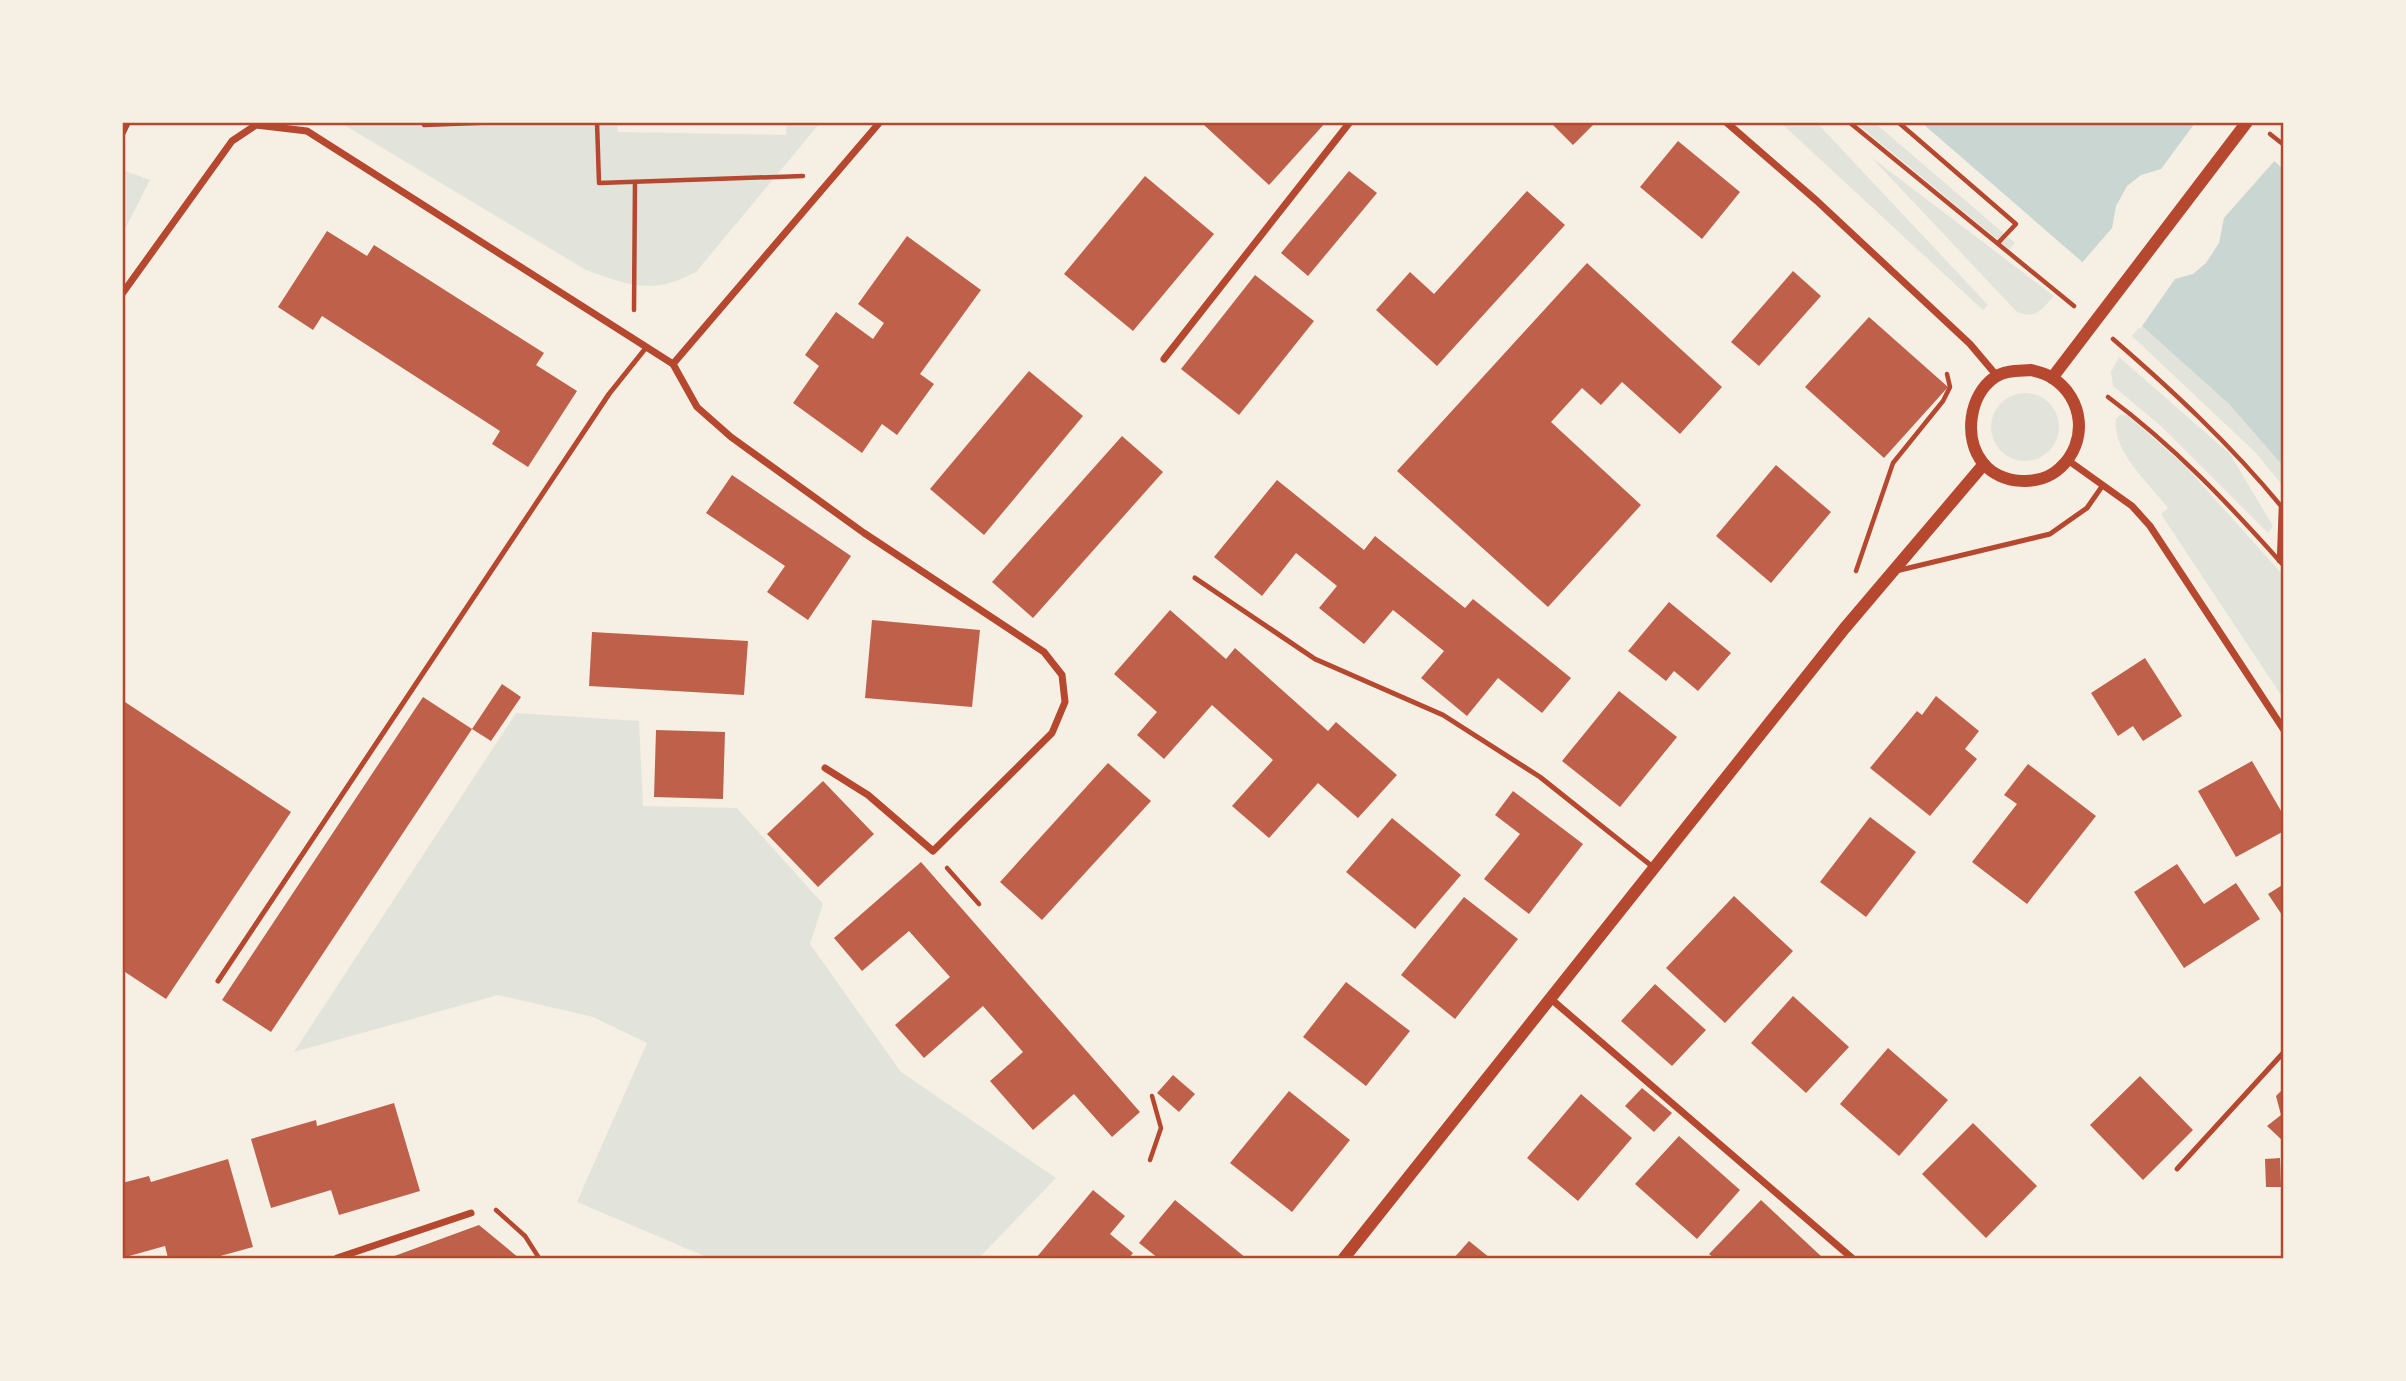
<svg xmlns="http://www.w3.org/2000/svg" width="2406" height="1381" font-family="Commissioner,sans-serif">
	<rect width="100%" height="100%" fill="#f6efe4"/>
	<g fill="#e2e4dc">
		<path d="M617,122l1,10 168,3 1,-12h33l-124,149c-44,23 -66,14 -110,-2l-245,-147z"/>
		<polygon points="1781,123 1817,123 1988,305 1983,310"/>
		<polygon points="1856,123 1875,123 2015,243 2009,249"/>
		<path d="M1871,157l183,139c-12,13 -19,25 -38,15z"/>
		<polygon points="123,170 150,180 123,233"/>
		<polygon points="2141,325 2229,404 2283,466 2283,486 2256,453 2132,336"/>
		<polygon points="2119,357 2230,454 2273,526 2268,533 2161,426 2113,386 2111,372"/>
		<circle cx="2025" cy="427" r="34"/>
		<path d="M2120,415h7l58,51 98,109v123l-122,-184 7,-6c-19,-25 -56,-56 -52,-89z"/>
		<polygon points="516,713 639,721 643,806 737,808 823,904 810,944 901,1072 1056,1178 979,1258 709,1258 577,1202 647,1043 593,1017 498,995 294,1052"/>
	</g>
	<polygon fill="#c9d6d2" points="1922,123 2232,123 2283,169 2283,466 2229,404 2141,325 2080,260"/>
	<polygon fill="#f6efe4" points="2237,122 2277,158 2224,218 2219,243 2206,263 2193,274 2175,279 2140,329 2080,265 2112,228 2116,206 2127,186 2141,175 2161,169 2195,123"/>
	<g fill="#bf614a">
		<polygon points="1207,122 1326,122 1269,185 1204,125"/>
		<polygon points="1550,122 1596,122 1573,145"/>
		<polygon points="1678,141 1740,192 1702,239 1640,187"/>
		<polygon points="1349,171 1377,193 1308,276 1281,253"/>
		<polygon points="1145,176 1214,234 1133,331 1064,274"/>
		<polygon points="1527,191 1565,225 1437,366 1376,310 1410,272 1434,294"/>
		<polygon points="327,231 367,256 374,245 544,353 536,365 577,391 528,467 492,444 500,431 322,316 313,330 278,307"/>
		<polygon points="907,236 981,290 920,374 934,384 897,435 882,424 862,453 793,403 819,366 805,355 836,312 873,339 884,323 858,304"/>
		<polygon points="1587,263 1722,387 1680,434 1622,382 1601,405 1582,388 1551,422 1641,505 1548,607 1397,471"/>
		<polygon points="1793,271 1821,296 1759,366 1731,342"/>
		<polygon points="1255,275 1314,321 1239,415 1181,369"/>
		<polygon points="1869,317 1948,387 1884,458 1805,387"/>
		<polygon points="1029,371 1083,416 984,535 930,489"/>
		<polygon points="1122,436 1163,472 1033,618 992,582"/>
		<polygon points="1776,465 1831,512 1771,583 1716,536"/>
		<polygon points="732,475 851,556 808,620 767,592 785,566 706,513"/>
		<polygon points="1277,480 1364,550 1375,536 1465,608 1473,599 1571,678 1542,713 1498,678 1467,716 1421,678 1444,651 1393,610 1364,644 1319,608 1337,586 1296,553 1262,596 1214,557"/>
		<polygon points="1669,602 1731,653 1698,691 1674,671 1666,681 1628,651"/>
		<polygon points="1170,610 1226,659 1235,648 1328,731 1336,722 1397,775 1358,818 1318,783 1269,838 1232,806 1273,760 1212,705 1164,759 1137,735 1157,712 1114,674"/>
		<polygon points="872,620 980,630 972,707 865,698"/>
		<polygon points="592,632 748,641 744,695 589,686"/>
		<polygon points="2145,658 2182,716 2143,741 2133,726 2118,736 2091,693"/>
		<polygon points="502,684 521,697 491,741 472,729 271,1032 222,1000 423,697 472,729"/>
		<polygon points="1619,691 1677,737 1620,807 1562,761"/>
		<polygon points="1936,696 1979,731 1965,749 1977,759 1930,816 1870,768 1917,711 1922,715"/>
		<polygon points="122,700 291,812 166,999 122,970"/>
		<polygon points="656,730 725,732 723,799 654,797"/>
		<polygon points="2252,761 2284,816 2284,831 2236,857 2198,791"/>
		<polygon points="1108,763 1151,801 1042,920 1000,882"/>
		<polygon points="2028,764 2096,816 2027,904 1972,862 2017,804 2004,795"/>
		<polygon points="823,781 874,834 818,887 767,834"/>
		<polygon points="1513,791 1583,844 1529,914 1484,879 1520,834 1495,815"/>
		<polygon points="1870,817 1916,852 1866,917 1820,882"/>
		<polygon points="1392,818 1461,875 1415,929 1346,872"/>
		<polygon points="921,862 1140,1112 1112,1137 1074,1094 1033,1130 990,1081 1023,1052 983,1006 924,1058 895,1025 950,977 909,931 862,971 834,938"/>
		<polygon points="2177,864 2204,904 2236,883 2260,919 2184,968 2134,892"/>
		<polygon points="2284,884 2284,918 2268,894"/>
		<polygon points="1734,896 1793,951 1725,1023 1666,968"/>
		<polygon points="1464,897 1518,939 1455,1019 1401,975"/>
		<polygon points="1346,982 1410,1031 1366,1086 1303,1037"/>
		<polygon points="1655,984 1706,1030 1672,1066 1621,1021"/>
		<polygon points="1793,996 1849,1047 1806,1093 1751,1043"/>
		<polygon points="1888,1048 1948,1100 1899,1156 1840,1104"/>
		<polygon points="1173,1075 1195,1094 1179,1112 1157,1093"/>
		<polygon points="2140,1076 2193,1130 2143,1180 2090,1125"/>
		<polygon points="1642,1088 1672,1113 1654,1132 1625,1106"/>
		<polygon points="2284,1088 2284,1142 2267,1126 2281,1115 2276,1096"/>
		<polygon points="1289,1091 1350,1140 1292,1212 1230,1163"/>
		<polygon points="1581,1094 1632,1138 1578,1201 1527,1158"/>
		<polygon points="394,1103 420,1191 339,1215 331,1190 271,1208 251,1139 316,1120 317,1126"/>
		<polygon points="1973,1123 2037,1186 1986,1238 1922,1174"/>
		<polygon points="1679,1136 1740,1190 1697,1239 1635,1184"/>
		<polygon points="2280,1158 2281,1187 2266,1187 2265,1159"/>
		<polygon points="228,1159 253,1247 213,1258 168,1258 165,1246 122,1258 122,1183 149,1176 151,1182"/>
		<polygon points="1093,1190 1125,1216 1110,1234 1133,1253 1129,1258 1036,1258"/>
		<polygon points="1175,1200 1246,1258 1158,1258 1139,1243"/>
		<polygon points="1761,1200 1823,1258 1714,1258 1709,1254"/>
		<polygon points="479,1225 519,1258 389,1258"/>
		<polygon points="1469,1241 1490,1258 1454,1258"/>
	</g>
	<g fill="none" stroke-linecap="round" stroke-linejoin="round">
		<g stroke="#b5482f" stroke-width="4.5">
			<polyline points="425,122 424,125 502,122"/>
			<polyline points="597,122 599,183 803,176"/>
			<polyline points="1849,122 2074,306"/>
			<polyline points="1898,122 2016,224 1998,243"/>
			<polyline points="2270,134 2284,145"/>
			<polyline points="122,136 129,122"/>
			<polyline points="634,310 635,182"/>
			<path d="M2113,339c60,52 117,105 168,167l-2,55"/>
			<path d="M2108,397c66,49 121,107 176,169"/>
			<polyline points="1856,571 1893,463 1943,401 1950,387 1947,374"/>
			<polyline points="947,868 979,904"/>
			<polyline points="1150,1160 1161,1128 1152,1096"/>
			<polyline points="496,1210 525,1236 539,1258"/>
		</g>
		<g stroke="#b5482f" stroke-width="5">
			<polyline points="1896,571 2050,534 2087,508 2103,485"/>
			<polyline points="1195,578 1315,659 1443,715 1540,777 1653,867"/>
			<polyline points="218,981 609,394 645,349"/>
			<polyline points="2177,1169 2284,1052"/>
		</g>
		<g stroke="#b5482f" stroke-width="7">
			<polyline points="1726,122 1817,201 1970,344 1997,376"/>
			<polyline points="122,294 232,141 256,125 307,131 673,364 880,122"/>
			<polyline points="1164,359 1350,122"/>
			<polyline points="673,364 697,407 731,437 864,533 1044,652 1062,675 1065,702 1052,733 933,851 868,795 825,768"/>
			<polyline points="2069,461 2132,506 2150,526 2284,730"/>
			<polyline points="1551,999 1852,1258"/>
			<polyline points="337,1258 471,1213"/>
		</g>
		<g stroke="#b5482f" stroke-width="12">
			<path d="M2031,370c7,2 15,4 20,7 34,21 37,66 9,91 -20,19 -59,17 -77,-5 -20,-25 -14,-68 12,-86 10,-7 24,-6 36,-7z"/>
			<polyline points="2052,378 2247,122"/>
			<polyline points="1344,1258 1844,629 1984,464"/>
		</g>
	</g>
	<rect width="2406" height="1381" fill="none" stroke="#f6efe4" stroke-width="248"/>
	<rect x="124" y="124" width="2158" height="1133" fill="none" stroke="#b5482f" stroke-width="2.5"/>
</svg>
